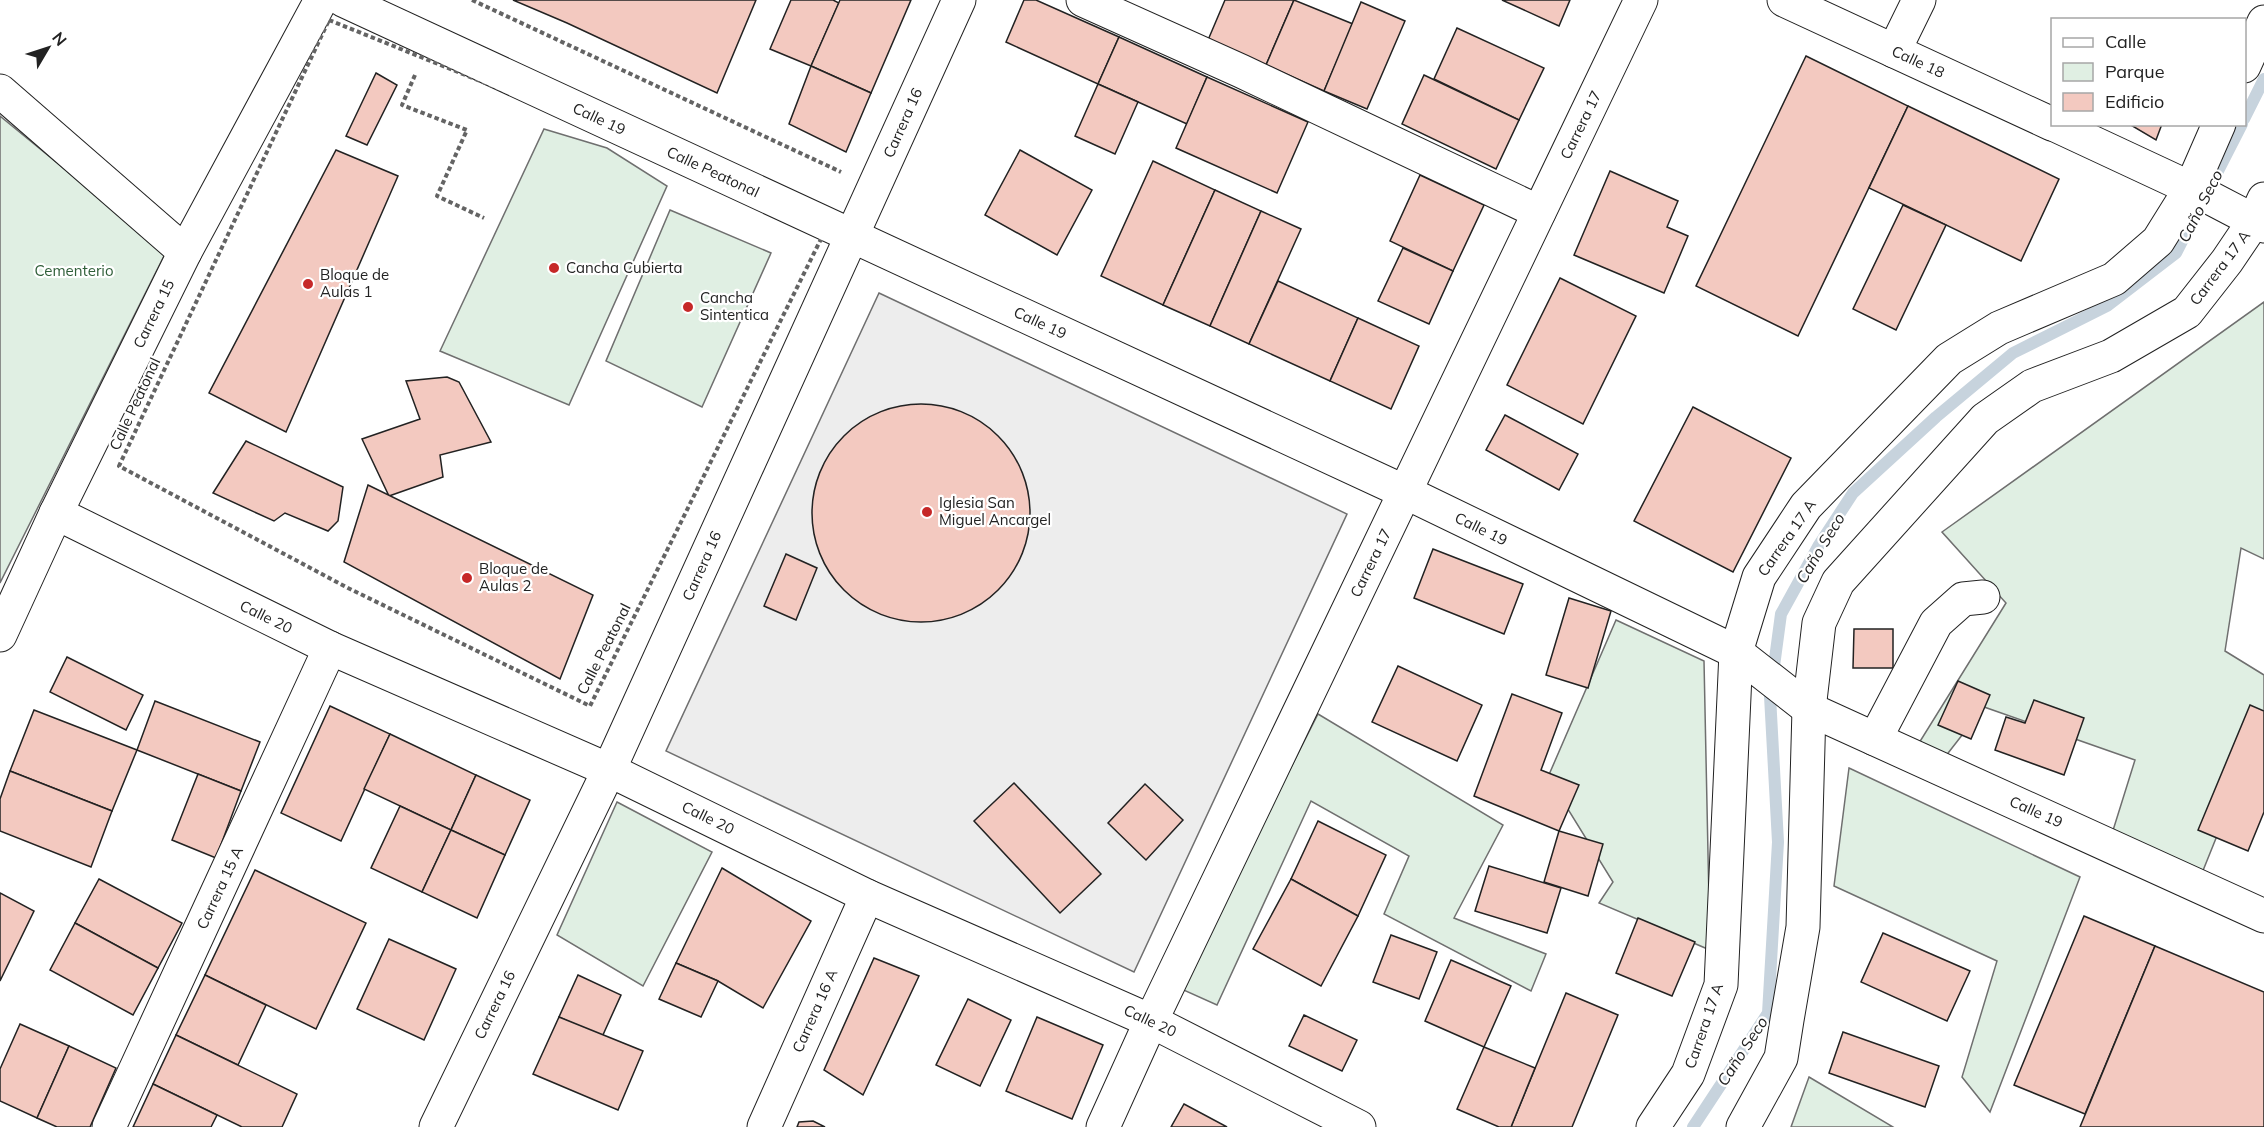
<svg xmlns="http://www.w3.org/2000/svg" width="2264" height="1127" font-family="Mulish,sans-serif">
	<rect width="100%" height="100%" fill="#fff"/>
	<g fill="#e0efe3" stroke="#6f6f6f" stroke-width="1.5">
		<polygon points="0,116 166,252 0,583"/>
		<polygon points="544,129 607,148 667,186 569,405 440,351"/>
		<polygon points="670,210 771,253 702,407 606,361"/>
		<polygon points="2264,302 2264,559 2241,548 2225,651 2264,675 2264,719 2202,873 2110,840 2135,760 1984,707 1945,757 1919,743 2006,603 1942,532"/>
		<polygon points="1616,620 1704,661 1710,950 1599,903 1613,882 1548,777"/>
		<polygon points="1318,714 1503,825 1454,918 1546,954 1531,991 1384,914 1409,856 1311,801 1217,1005 1179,988"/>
		<polygon points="1849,768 2080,877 1990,1112 1962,1077 1997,961 1834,886"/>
		<polygon points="617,802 712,852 643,986 557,935"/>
		<polygon points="1809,1077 1893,1127 1791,1127"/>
	</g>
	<polygon fill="#ededed" stroke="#6f6f6f" stroke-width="1.5" points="879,293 1347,514 1134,972 666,751"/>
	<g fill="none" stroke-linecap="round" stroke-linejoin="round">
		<g stroke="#c7d3dd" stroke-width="12">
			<polyline points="2244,119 2264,79"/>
			<polyline points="1693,1127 1768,1013 1778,842 1770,696 1781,614 1819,545 1853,493 1936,417 2013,353 2107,306 2176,253 2242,124"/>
		</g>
	</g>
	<g fill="#f3c9c0" stroke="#222" stroke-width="1.5">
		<polygon points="513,0 756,0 717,93 567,23"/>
		<polygon points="791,0 833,0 839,3 811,66 770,49"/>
		<polygon points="840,0 911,0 871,93 811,66"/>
		<polygon points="1024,0 1036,0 1119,37 1098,84 1006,42"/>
		<polygon points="1225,0 1294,0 1266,65 1208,40"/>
		<polygon points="1294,0 1353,24 1324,91 1266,65"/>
		<polygon points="1502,0 1570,0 1559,26"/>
		<polygon points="1361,2 1405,21 1367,109 1324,91"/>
		<polygon points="1457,28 1544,68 1519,120 1434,79"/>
		<polygon points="1119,37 1207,77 1187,124 1098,84"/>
		<polygon points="1806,56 1908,106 1798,336 1696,286"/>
		<polygon points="811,66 871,93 846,152 789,124"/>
		<polygon points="376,73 397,85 367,145 346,136"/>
		<polygon points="1424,75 1519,120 1496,169 1402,124"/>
		<polygon points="1207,77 1308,122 1277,193 1176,148"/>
		<polygon points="1098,84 1138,102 1115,154 1075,136"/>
		<polygon points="1908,106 2059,179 2021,261 1869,188"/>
		<polygon points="2129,124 2162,124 2156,140"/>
		<polygon points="336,150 398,176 286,432 209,393"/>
		<polygon points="1020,150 1092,190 1057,255 985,215"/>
		<polygon points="1153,161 1215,190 1163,305 1101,276"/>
		<polygon points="1610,171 1678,201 1667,227 1688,236 1664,293 1574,255"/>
		<polygon points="1420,175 1484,205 1453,271 1390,241"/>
		<polygon points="1215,190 1261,211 1210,326 1163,305"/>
		<polygon points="1903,205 1946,225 1896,330 1853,309"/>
		<polygon points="1261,211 1301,229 1249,344 1210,326"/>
		<polygon points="1403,248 1453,271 1429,324 1378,301"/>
		<polygon points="1560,278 1636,316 1583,424 1507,385"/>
		<polygon points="1278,281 1358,318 1330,381 1249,344"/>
		<polygon points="1358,318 1419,346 1391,409 1330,381"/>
		<polygon points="447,377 459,382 491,442 440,455 443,477 389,496 362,439 420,419 406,381"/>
		<circle cx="921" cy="513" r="109"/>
		<polygon points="1693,407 1791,458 1733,572 1634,521"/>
		<polygon points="1505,415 1578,454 1559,490 1486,450"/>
		<polygon points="246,441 343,487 338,521 328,531 285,513 274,521 213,493"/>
		<polygon points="368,485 593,595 560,679 344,562"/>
		<polygon points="1433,549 1523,584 1504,634 1414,598"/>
		<polygon points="786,554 817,568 796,620 764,606"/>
		<polygon points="1569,598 1611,611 1588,688 1546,675"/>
		<polygon points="1854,629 1893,629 1893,668 1853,668"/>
		<polygon points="67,657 143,695 126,730 50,692"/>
		<polygon points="1398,666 1482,705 1457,761 1372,722"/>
		<polygon points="1958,681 1990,695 1971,739 1938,725"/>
		<polygon points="1512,694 1562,713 1541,770 1579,785 1559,831 1474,796"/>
		<polygon points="2034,700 2084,718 2064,775 1995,750 2006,717 2025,723"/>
		<polygon points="155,701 260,742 241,791 137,750"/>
		<polygon points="2250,705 2264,711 2264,812 2248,851 2198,830"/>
		<polygon points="330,706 390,734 341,841 281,813"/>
		<polygon points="34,710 137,750 112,811 10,771"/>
		<polygon points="390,734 476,775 451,830 364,789"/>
		<polygon points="10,771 112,811 91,867 0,831 0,799"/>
		<polygon points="198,774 241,791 216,858 172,840"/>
		<polygon points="476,775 530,800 505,855 451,830"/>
		<polygon points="1014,783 1101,874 1060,913 974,821"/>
		<polygon points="1145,784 1183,820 1146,860 1108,823"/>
		<polygon points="400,806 451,830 422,892 371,868"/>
		<polygon points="1318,821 1386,855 1358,916 1291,879"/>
		<polygon points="451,830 505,855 477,918 422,892"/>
		<polygon points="1559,831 1603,844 1588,896 1544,882"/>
		<polygon points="1489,866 1561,888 1547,933 1475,911"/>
		<polygon points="722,868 811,921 763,1008 718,981 676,963"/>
		<polygon points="255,870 366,923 316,1029 205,975"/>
		<polygon points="99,879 182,923 158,968 75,923"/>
		<polygon points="1291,879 1358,916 1321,986 1253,949"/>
		<polygon points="0,893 34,911 0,981"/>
		<polygon points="2084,916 2155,946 2085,1114 2014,1085"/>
		<polygon points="1638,918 1695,942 1672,996 1616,973"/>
		<polygon points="75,923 158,968 133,1015 50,970"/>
		<polygon points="1883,933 1970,971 1947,1021 1861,982"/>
		<polygon points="1391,935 1437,952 1419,999 1373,982"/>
		<polygon points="389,939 456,969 424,1040 357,1009"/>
		<polygon points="2155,946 2264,992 2264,1127 2080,1127"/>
		<polygon points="874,958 919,976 863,1095 824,1070"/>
		<polygon points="1451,960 1511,986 1484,1047 1425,1021"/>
		<polygon points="676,963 718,981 701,1017 659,999"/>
		<polygon points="205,975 266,1005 238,1065 176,1035"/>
		<polygon points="578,975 621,995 602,1037 559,1017"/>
		<polygon points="1566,993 1618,1015 1572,1127 1511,1127"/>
		<polygon points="968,999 1011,1020 980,1086 936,1065"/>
		<polygon points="1304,1015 1357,1040 1342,1071 1289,1046"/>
		<polygon points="559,1017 643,1051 618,1110 533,1074"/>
		<polygon points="1037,1017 1103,1045 1072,1119 1006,1091"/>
		<polygon points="20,1024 69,1046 37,1118 0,1101 0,1069"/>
		<polygon points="1843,1032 1939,1066 1925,1107 1829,1073"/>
		<polygon points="176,1035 297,1094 282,1127 242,1127 153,1084"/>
		<polygon points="69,1046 116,1068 90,1127 57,1127 37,1118"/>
		<polygon points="1484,1047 1535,1068 1511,1127 1499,1127 1457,1109"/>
		<polygon points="153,1084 217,1115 211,1127 133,1127"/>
		<polygon points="1184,1104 1227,1127 1171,1127"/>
		<polygon points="813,1121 825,1127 797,1127 799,1122"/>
	</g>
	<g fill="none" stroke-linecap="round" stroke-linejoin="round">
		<g stroke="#222" stroke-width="35">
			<g id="minor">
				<polyline points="343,0 1405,492 1736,652 1809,709 2264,916"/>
				<polyline points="1083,0 1241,71 1539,212"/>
				<polyline points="1784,0 2052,124"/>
				<polyline points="1894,51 1919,0"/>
				<polyline points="2244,66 2264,22"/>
				<polyline points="0,91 185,252"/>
				<polyline points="2053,124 2201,193 2264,226"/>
				<polyline points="56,513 330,648 609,770 867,896 1151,1021 1359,1127"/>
				<polyline points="0,635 56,513 185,252 321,0"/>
				<polyline points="1875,739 1936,623 1963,599 1983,597"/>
				<polyline points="109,1127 330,648"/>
				<polyline points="436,1127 609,770 959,0"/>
				<polyline points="764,1127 867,896"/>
				<polyline points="1103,1127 1151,1021 1641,0"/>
				<polyline points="1653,1127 1688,1074 1721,985 1736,652 1759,577 1806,506 1949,359 1999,328 2114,279 2158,241 2191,188 2219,124"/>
				<polyline points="1743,1127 1781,1058 1787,1020 1803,927 1809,709 1819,623 1838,582 1985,419 2032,386 2111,356 2187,312 2227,261 2254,221 2264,199"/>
			</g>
		</g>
		<g stroke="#646464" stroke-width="4" stroke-dasharray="4.5 3" stroke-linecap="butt">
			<polyline points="472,0 841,172"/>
			<polygon points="329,20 567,116 822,237 590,706 348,588 119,466"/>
			<polyline points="415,75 402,105 467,130 437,196 484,218"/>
		</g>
		<use href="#minor" stroke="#fff" stroke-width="33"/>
	</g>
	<g fill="#c62828" stroke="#fff" stroke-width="2">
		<circle cx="554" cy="268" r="6"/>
		<circle cx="308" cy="284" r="6"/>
		<circle cx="688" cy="307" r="6"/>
		<circle cx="927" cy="512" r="6"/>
		<circle cx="467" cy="578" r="6"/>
	</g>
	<g text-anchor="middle" stroke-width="4.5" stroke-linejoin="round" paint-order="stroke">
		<g font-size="15" fill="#222" stroke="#fff">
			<text transform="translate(1918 62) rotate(25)" y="5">Calle 18</text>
			<text transform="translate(599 119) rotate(25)" y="5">Calle 19</text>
			<text transform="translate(903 123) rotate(-66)" y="5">Carrera 16</text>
			<text transform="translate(1581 125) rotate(-64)" y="5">Carrera 17</text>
			<text transform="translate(713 172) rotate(25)" y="5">Calle Peatonal</text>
			<text transform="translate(2220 268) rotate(-53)" y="5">Carrera 17 A</text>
			<text transform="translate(154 314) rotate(-64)" y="5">Carrera 15</text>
			<text transform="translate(1040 323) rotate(25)" y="5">Calle 19</text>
			<text transform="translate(135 404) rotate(-65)" y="5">Calle Peatonal</text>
			<text transform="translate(1481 529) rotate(26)" y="5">Calle 19</text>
			<text transform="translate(1787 538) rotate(-55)" y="5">Carrera 17 A</text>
			<text transform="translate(1371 563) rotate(-64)" y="5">Carrera 17</text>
			<text transform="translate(702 566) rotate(-66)" y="5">Carrera 16</text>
			<text transform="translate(266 617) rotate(26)" y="5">Calle 20</text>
			<text transform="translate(604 649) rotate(-63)" y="5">Calle Peatonal</text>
			<text transform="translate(2036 812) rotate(24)" y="5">Calle 19</text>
			<text transform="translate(708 818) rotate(26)" y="5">Calle 20</text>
			<text transform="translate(220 888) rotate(-65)" y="5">Carrera 15 A</text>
			<text transform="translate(495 1005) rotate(-64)" y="5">Carrera 16</text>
			<text transform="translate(815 1011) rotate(-66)" y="5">Carrera 16 A</text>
			<text transform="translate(1150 1021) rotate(25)" y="5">Calle 20</text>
			<text transform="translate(1704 1026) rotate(-71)" y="5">Carrera 17 A</text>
		</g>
		<g font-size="15" fill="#222" stroke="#fff" text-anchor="start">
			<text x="566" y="273">Cancha Cubierta</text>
			<text x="320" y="280">Bloque de<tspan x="320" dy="17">Aulas 1</tspan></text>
			<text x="700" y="303">Cancha<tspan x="700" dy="17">Sintentica</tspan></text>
			<text x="939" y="508">Iglesia San<tspan x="939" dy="17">Miguel Ancargel</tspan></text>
			<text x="479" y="574">Bloque de<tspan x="479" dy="17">Aulas 2</tspan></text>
		</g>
		<g font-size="15" fill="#2f5e38" stroke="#fff">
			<text x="74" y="276">Cementerio</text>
		</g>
		<g font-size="16" font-style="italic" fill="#222" stroke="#fff">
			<text transform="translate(2200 206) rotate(-63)" y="6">Caño Seco</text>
			<text transform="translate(1820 548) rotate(-59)" y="6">Caño Seco</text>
			<text transform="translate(1742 1051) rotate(-57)" y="6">Caño Seco</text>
		</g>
	</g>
	<rect x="2051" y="18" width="195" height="108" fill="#ffffff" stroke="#a7a7a7" stroke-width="1.5"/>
	<rect x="2063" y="38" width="30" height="9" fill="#ffffff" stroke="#a7a7a7" stroke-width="1.5"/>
	<text x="2105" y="48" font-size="18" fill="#222222">Calle</text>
	<rect x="2063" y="63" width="30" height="18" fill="#e0efe3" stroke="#a7a7a7" stroke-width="1.5"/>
	<text x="2105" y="78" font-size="18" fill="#222222">Parque</text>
	<rect x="2063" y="93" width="30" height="18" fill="#f3c9c0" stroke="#a7a7a7" stroke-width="1.5"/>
	<text x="2105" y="108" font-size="18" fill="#222222">Edificio</text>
	<g transform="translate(48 48) rotate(51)" stroke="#ffffff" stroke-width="4.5" paint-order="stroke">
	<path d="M0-4.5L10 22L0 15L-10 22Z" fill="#222222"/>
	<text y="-9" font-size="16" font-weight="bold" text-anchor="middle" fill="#222222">N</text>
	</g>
</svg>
